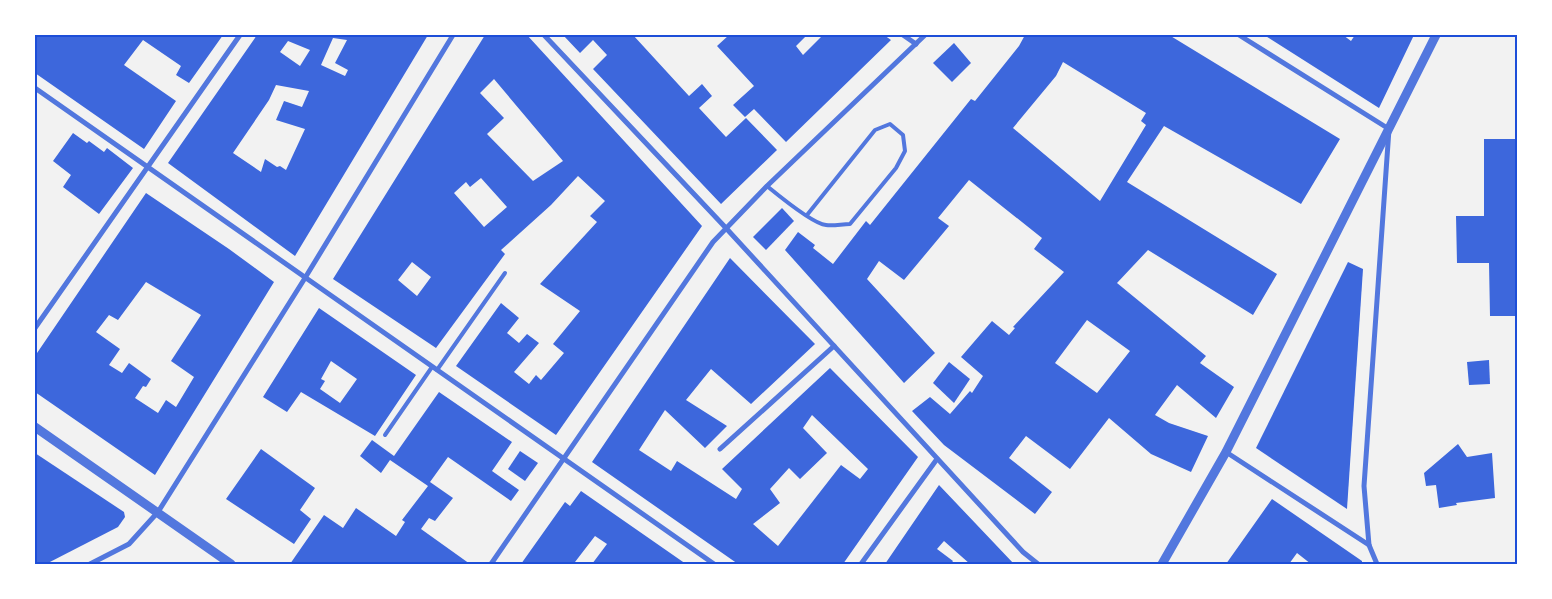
<svg xmlns="http://www.w3.org/2000/svg" width="1552" height="599" font-family="'Golos Text',sans-serif">
	<rect width="100%" height="100%" fill="#f2f2f2"/>
	<g fill="#3d67dc" fill-rule="evenodd">
		<polygon points="35,35 223,35 189,83 176,75 181,66 143,40 124,65 176,101 144,149 35,73"/>
		<path d="M257,35h171l-133,221 -127,-93zM333,38l14,2 -12,23 13,7 -3,6 -24,-11zM288,41l22,9 -10,16 -20,-14zM276,85l33,6 -7,16 -18,-6 -8,19 29,9 -19,41 -6,-4 -3,1 -12,-8 -4,13 -28,-19 36,-53z"/>
		<path d="M485,35h42l175,191 -146,209 -100,-69 45,-63 18,15 -12,15 12,10 8,-9 12,9 -25,29 15,12 7,-9 5,5 23,-27 -11,-9 27,-33 -40,-27 57,-62 -7,-6 15,-15 -27,-25 -27,29 -50,45 4,4 -69,94 -103,-69zM494,79l69,82 -30,20 -46,-47 17,-16 -24,-25zM481,178l26,29 -23,20 -30,-34 12,-11 4,5zM412,262l19,15 -14,19 -19,-16z"/>
		<polygon points="563,35 633,35 689,96 702,84 712,96 699,108 726,137 746,118 777,150 721,204 593,69 607,55 593,40 580,53"/>
		<polygon points="729,35 807,35 796,46 803,55 823,35 884,35 891,40 786,142 754,109 745,117 733,105 754,86 717,46"/>
		<path d="M1025,35h144l171,104 -39,65 -137,-78 -37,56 150,92 -24,41 -105,-65 -31,33 89,73 -6,7 34,24 -18,31 -39,-33 -22,30 14,8 39,13 -17,36 -40,-18 -42,-36 -39,51 -44,-33 -17,22 43,34 -17,22 -91,-69 -32,-34 18,-14 20,17 20,-23 2,2 11,-17 -22,-19 31,-36 17,14 6,-7 -2,-1 51,-55 -30,-23 8,-11 -73,-58 -31,38 11,8 -45,54 -25,-19 -12,18 68,74 -31,30 -119,-133 13,-18 17,13 -2,3 20,16 33,-43 4,4 101,-126 4,2 44,-55zM1063,62l83,51 -5,8 5,4 -46,76 -87,-73 43,-52zM1087,320l43,31 -33,42 -42,-30z"/>
		<polygon points="1264,35 1343,35 1351,41 1355,35 1414,35 1379,108"/>
		<polygon points="954,43 971,63 952,82 933,63"/>
		<polygon points="73,133 87,143 89,141 104,152 107,148 133,168 99,214 63,187 71,175 53,161"/>
		<polygon points="1484,139 1517,139 1517,316 1490,316 1489,263 1457,263 1456,216 1484,216"/>
		<path d="M146,193l83,56 45,33 -119,193 -120,-83v-36zM146,282l55,33 -30,46 23,16 -18,30 -10,-7 -8,13 -23,-15 8,-12 3,1 5,-8 -22,-16 -7,10 -13,-8 11,-16 -24,-17 13,-17 9,5z"/>
		<polygon points="782,208 794,221 766,250 753,237"/>
		<path d="M730,258l85,86 -64,60 -40,-35 -25,31 41,26 -22,22 -40,-38 -26,40 32,21 6,-10 59,38 6,-10 -20,-20 108,-101 88,89 -75,107h-105l-146,-102zM812,415l56,54 -8,10 -19,-14 -63,81 -25,-22 27,-21 -10,-14 19,-21 11,11 27,-26 -24,-25z"/>
		<polygon points="1348,262 1363,269 1347,509 1256,448"/>
		<path d="M319,308l97,67 -41,61 -74,-44 -14,20 -24,-15zM331,361l26,18 -17,24 -20,-14 5,-8 -4,-2z"/>
		<polygon points="1489,360 1490,384 1469,385 1467,362"/>
		<polygon points="949,362 970,379 954,403 933,383"/>
		<polygon points="439,392 512,442 492,471 519,490 511,501 448,457 430,482 453,498 435,521 429,518 421,529 470,564 290,564 324,515 343,528 356,508 396,536 405,522 402,520 428,486 390,460 381,473 360,456 372,440 394,456"/>
		<polygon points="1458,444 1467,457 1492,453 1495,498 1456,503 1457,505 1439,508 1436,485 1426,486 1424,473"/>
		<polygon points="261,449 315,488 300,510 311,519 294,544 226,499"/>
		<polygon points="520,451 538,463 525,481 508,469"/>
		<polygon points="35,453 124,512 125,517 118,527 46,564 35,564"/>
		<polygon points="939,485 1014,564 970,564 944,541 937,549 953,561 951,564 885,564"/>
		<polygon points="581,491 686,564 592,564 607,544 595,536 575,562 577,564 521,564 565,502 570,506"/>
		<polygon points="1272,499 1362,561 1362,564 1311,564 1297,553 1289,564 1226,564"/>
	</g>
	<g fill="none" stroke-linecap="round" stroke-linejoin="round">
		<g stroke="#5277de" stroke-width="4">
			<path d="M767,186c11,9 46,38 59,39 8,1 16,-1 24,-1l46,-56 9,-17 -2,-16 -13,-11 -15,6 -68,85"/>
			<polyline points="437,370 505,273"/>
			<polyline points="385,435 432,367"/>
		</g>
		<g stroke="#5277de" stroke-width="5">
			<polyline points="544,35 725,227 1023,552 1038,564"/>
			<polyline points="903,35 916,44"/>
			<polyline points="1239,35 1389,129 1364,486 1369,545 1377,564"/>
			<polyline points="35,88 714,564"/>
			<polyline points="35,328 240,35"/>
			<polyline points="720,449 834,346"/>
			<polyline points="1226,452 1369,545"/>
			<polyline points="90,564 129,544 158,512 305,278 453,35"/>
			<polyline points="491,564 713,242 767,186 925,35"/>
			<polyline points="861,564 937,459"/>
		</g>
		<g stroke="#5277de" stroke-width="9">
			<polyline points="35,427 231,564"/>
			<polyline points="1162,564 1226,452 1436,35"/>
		</g>
	</g>
	<rect width="1552" height="599" fill="none" stroke="#ffffff" stroke-width="72"/>
	<rect x="36" y="36" width="1480" height="527" fill="none" stroke="#1d4ed8" stroke-width="2"/>
</svg>
